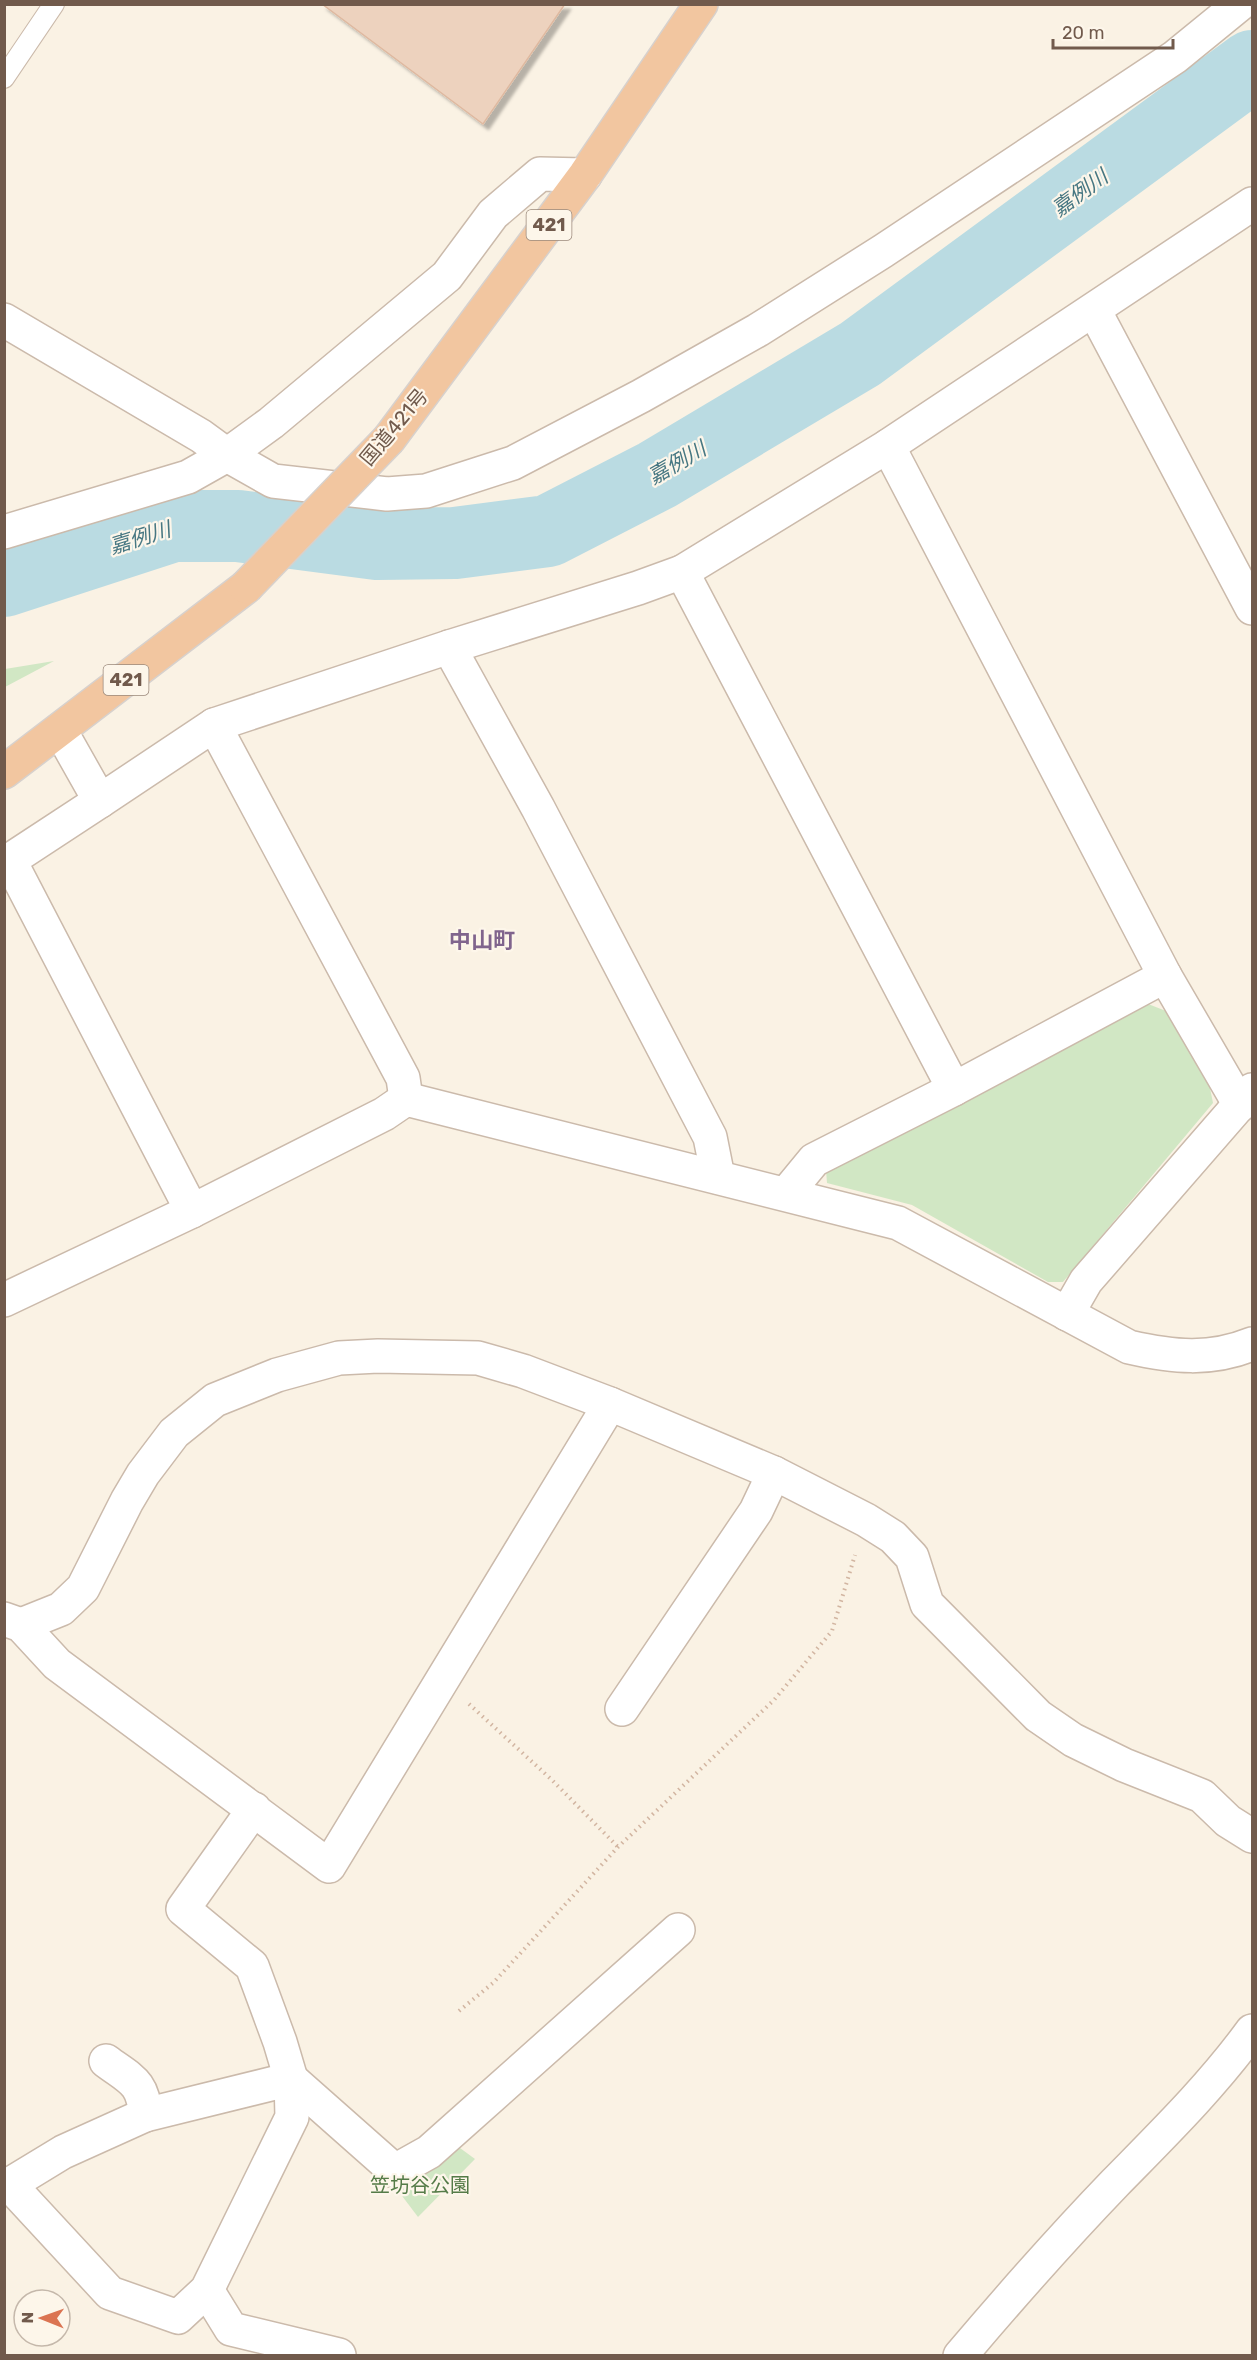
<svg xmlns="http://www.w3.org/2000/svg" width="1257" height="2360" font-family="Rubik,'Noto Sans JP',sans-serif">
	<defs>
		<filter id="shadow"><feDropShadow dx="5.5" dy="5.5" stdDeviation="1.5" flood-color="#0004"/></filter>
	</defs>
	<rect width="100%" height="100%" fill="#faf2e4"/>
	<g fill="#d1e7c4">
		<polygon points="54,661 5,687 5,669"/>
		<polygon points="1143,1002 1166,1011 1209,1083 1213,1103 1063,1282 1048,1282 912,1205 827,1183 826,1170"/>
		<polygon points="449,2140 475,2159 418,2217 390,2180"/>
	</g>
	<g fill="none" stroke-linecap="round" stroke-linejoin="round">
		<polyline stroke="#badbe2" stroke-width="72" points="4,581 173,526 238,526 377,544 455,543 548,531 657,475 860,354 1252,66"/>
	</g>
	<polygon fill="#edd2be" stroke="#dfb9a0" stroke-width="1.5" filter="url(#shadow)" points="322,4 565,4 483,124"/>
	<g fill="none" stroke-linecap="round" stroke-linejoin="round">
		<g stroke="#cbbaab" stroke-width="22">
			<polyline id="service" points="4,78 54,4"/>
		</g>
		<g stroke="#cbbaab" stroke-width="36">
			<g id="minor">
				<polyline points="1094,310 1252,608"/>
				<polyline points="4,320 201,436 227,455 273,481 387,494 426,491 513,463 641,396 758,330 883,251 1175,57 1240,4"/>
				<polyline points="888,446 1165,976 1240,1105"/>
				<polyline points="4,532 188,477 227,455 271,423 447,276 493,214 540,174 585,175"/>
				<polyline points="682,572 888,446 1252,204"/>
				<polyline points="449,647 538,808 710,1137 718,1177"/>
				<polyline points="214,725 403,1078 406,1099"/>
				<polyline points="60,730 100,801 214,725 449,647 638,588 682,572 954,1089"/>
				<polyline points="10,861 192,1211"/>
				<polyline points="4,864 100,801"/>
				<polyline points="786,1194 814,1160 954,1089 1165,976"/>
				<path d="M4,1300l188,-89 192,-97 22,-15 492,124 231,124c44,10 81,14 123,-3"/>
				<polyline points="1067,1314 1086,1281 1252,1090"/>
				<polyline points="4,1619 21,1625 57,1664 329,1866 610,1404"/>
				<polyline points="21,1625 61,1609 83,1588 127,1501 143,1474 174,1433 215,1400 277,1375 339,1358 378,1356 478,1358 523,1371 610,1404 774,1473 866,1520 893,1537 912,1557 927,1604 1038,1716 1073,1740 1124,1765 1202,1796 1228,1821 1252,1836"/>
				<polyline points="622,1709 756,1511 774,1473"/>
				<polyline points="145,2115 291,2079 395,2171 429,2152 678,1930"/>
				<polyline points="10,2185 110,2293 178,2317 207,2290 292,2117 291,2079 280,2042 252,1966 183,1909 254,1809"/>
				<path d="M4,2188l59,-36 82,-37c-1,-33 -15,-36 -39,-54"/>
				<polyline points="207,2290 231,2329 339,2355"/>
				<path d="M960,2356c50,-59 102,-118 155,-173 49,-50 96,-96 137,-152"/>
			</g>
		</g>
		<g stroke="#d7d1cd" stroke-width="36">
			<g id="trunk">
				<polyline points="389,439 585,175 701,4"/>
				<polyline points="4,772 246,587"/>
			</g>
		</g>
		<g stroke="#d2b5a1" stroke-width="4" stroke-dasharray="1.5 4.5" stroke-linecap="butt">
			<polyline points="469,1704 552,1780 618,1847"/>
			<polyline points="459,2011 493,1983 618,1847 774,1700 832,1631 855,1555"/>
		</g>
		<use href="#service" stroke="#fff" stroke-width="20"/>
		<use href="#minor" stroke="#fff" stroke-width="33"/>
		<use href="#trunk" stroke="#f2c6a0" stroke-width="33"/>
		<g stroke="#d7d1cd" stroke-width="36" stroke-linecap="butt">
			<polyline id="trunk-bridge" points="246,587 389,439"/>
		</g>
		<use href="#trunk-bridge" stroke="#f2c6a0" stroke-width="33"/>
	</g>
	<g text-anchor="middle" stroke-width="4.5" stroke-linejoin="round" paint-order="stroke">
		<g fill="#fdf6ea" stroke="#9b897b" stroke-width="1.5">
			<rect x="526.5" y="210" width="45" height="30" rx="4.5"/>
			<rect x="103.5" y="665" width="45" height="30" rx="4.5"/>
		</g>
		<g font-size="18" font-weight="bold" fill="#715a4c">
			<text x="549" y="231">421</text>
			<text x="126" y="686">421</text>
		</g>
		<g font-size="20" fill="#715a4c" stroke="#fdf6ea">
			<text transform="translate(394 427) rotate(-50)" y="7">国道421号</text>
		</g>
		<g font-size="20" fill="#557b48" stroke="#fdf6ea">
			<text x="420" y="2192">笠坊谷公園</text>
		</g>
		<g font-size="21" font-style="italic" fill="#477782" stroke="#fdf6ea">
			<text transform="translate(1080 193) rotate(-36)" y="7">嘉例川</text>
			<text transform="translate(677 463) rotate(-30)" y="7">嘉例川</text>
			<text transform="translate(140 538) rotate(-17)" y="7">嘉例川</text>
		</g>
		<g font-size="22" font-weight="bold" fill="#80648d" stroke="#fdf6ea">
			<text x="482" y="948">中山町</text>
		</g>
	</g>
	<rect width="1257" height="2360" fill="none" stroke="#715a4c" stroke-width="12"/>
	<g transform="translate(42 2318) rotate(271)"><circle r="28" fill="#fdf6ea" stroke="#c5b8ab" stroke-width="1.5"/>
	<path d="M0-4.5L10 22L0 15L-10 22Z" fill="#db7452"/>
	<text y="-9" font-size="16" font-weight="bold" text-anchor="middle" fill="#715a4c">N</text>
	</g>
	<path d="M1053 39v9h120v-9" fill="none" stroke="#715a4c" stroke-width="3"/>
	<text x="1062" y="39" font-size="18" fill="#715a4c" stroke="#fdf6ea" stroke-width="4.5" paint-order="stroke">20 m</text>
</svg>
